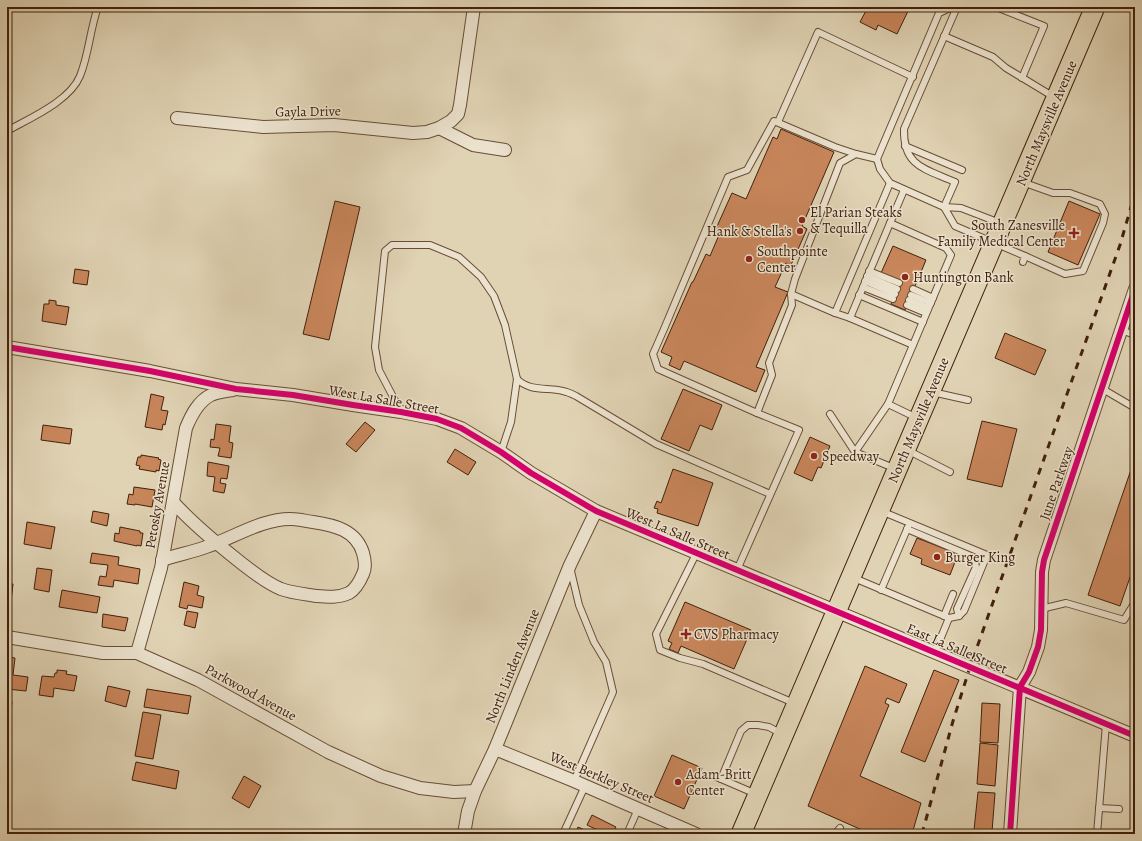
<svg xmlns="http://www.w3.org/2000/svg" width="1142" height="841" font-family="Alegreya,serif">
	<rect width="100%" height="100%" fill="#e0d3b4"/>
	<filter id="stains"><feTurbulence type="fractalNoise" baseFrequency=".005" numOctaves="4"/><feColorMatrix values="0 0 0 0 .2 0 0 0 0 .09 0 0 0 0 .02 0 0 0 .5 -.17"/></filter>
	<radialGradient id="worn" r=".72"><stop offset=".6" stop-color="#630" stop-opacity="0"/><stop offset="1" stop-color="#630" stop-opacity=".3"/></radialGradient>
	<g fill="#c9865b" stroke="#41200c">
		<polygon points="868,7 910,7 897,34 878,25 876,30 860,22"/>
		<polygon points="781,129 834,152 802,226 807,229 791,265 786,263 775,287 788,292 756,367 765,370 756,392 684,361 680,370 669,365 672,357 661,352 692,282 693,282 706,254 710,256 719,235 714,233 732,193 746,199 773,137 777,139"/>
		<polygon points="335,201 360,207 329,340 303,334"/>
		<polygon points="1069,201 1100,214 1078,265 1048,252"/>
		<polygon points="7,221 11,222 9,237 7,236"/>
		<polygon points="893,246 926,260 905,310 891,304 900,281 881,273"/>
		<polygon points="75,269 89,271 87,285 73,283"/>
		<polygon points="49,300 56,301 56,305 69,307 66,325 42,321 44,304 49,304"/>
		<polygon points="1005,333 1046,350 1035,375 995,358"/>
		<polygon points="683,389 722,405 712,430 700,425 689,451 661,439"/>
		<polygon points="151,394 164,397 161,410 168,411 165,425 163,424 162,430 145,427"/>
		<polygon points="982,421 1017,429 1002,487 967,479"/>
		<polygon points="365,422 375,430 356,452 346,444"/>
		<polygon points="216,424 231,426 229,442 233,443 231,458 218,456 220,448 210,447 211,439 214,440"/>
		<polygon points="43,425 72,429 70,444 41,440"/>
		<polygon points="810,437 830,446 821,468 818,467 812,481 794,473"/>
		<polygon points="455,449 476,462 468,475 447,462"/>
		<polygon points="141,455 159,458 158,459 161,460 159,471 156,470 156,472 139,469 140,466 136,465 138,457 141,457"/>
		<polygon points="1135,458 1135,563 1120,606 1088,595"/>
		<polygon points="208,462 229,466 227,479 221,478 220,483 226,484 224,493 213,491 215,477 207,476"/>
		<polygon points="673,469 713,483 698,526 657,513 658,509 654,508 657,501 661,503"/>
		<polygon points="134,487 155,490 152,507 135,504 135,505 127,504 129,494 133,495"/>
		<polygon points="93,511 109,514 107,526 91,522"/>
		<polygon points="27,522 55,527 51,549 24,544"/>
		<polygon points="120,527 140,531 140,533 143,533 141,546 137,545 137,546 114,541 115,533 119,534"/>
		<polygon points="917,538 958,554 950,575 921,564 922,559 910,554"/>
		<polygon points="92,553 119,557 118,565 140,569 138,584 114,580 113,587 98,585 100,576 106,577 108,565 90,563"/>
		<polygon points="37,568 52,570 49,592 34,589"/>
		<polygon points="184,582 199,586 197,595 204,597 202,608 188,605 187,609 179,607"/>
		<polygon points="7,583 13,584 11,601 7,601"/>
		<polygon points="62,590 100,597 97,613 59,607"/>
		<polygon points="685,602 751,630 734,669 681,646 678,653 669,649 672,643 668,641"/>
		<polygon points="187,611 198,613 195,628 184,625"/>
		<polygon points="103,614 128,618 125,631 102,627"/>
		<polygon points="7,657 15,658 13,675 28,677 26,691 7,689"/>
		<polygon points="865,666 907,684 899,703 887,698 885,703 889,705 860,776 921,803 912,834 871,834 808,806"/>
		<polygon points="57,670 67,671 66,674 77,676 74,691 54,688 53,697 39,695 42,676 54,677 55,673 57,673"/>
		<polygon points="934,670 959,680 925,762 901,752"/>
		<polygon points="108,686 130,691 126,707 105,701"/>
		<polygon points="147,689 191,696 188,714 144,707"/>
		<polygon points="7,702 12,702 8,733 7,733"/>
		<polygon points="982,703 1000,704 998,743 980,742"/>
		<polygon points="143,712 161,715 153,759 135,756"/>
		<polygon points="980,743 998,745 995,786 977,784"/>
		<polygon points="672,755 702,768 684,809 654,796"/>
		<polygon points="136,762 179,771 176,789 132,780"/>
		<polygon points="244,776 261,786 249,808 232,798"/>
		<polygon points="978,792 995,793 992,832 974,830"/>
		<polygon points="592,815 616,827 612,834 606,834 587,825"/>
		<polygon points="578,827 587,831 586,834 575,834"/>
	</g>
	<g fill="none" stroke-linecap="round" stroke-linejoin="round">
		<g stroke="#694d36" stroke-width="8">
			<g id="service">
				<path d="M952,7l-13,6 -62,146 3,10 10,14 54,24 11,-25c-29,-13 -52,-15 -51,-53l53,-122"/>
				<polyline points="996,7 1044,26 1022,78"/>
				<polyline points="944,36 993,57 1006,68 1054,97"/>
				<polyline points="778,122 818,32 913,77"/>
				<path d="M7,131c23,-13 63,-30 73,-55 9,-22 10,-47 18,-69"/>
				<polyline points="905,146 962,170"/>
				<polyline points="1022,182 1053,193 1070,193 1100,204 1105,214 1103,223 1083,271 1065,274 1025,256"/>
				<polyline points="890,223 946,248 951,255 913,345"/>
				<polyline points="1000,223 961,208 944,207 955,226 1025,256 1023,262"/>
				<polyline points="869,271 899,283"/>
				<polyline points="867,276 897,289"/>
				<polyline points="865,281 895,294"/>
				<polyline points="863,287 893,299"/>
				<polyline points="913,289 933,298"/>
				<polyline points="791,294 835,313 850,318 913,345 888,404 917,418"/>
				<polyline points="859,295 923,322"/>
				<polyline points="911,295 931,303"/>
				<polyline points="909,300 928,308"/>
				<polyline points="907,305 926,313"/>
				<polyline points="835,313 890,183"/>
				<polyline points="850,318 904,190"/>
				<polyline points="1121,330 1135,335"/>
				<path d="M517,379c13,13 30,8 46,12 5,1 9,3 13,5l80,48 114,50"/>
				<polyline points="1101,388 1135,408"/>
				<polyline points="932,392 968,400"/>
				<polyline points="888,404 855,452 896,469"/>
				<polyline points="401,412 379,370 375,347 385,251 392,245 430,245 459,257 481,277 494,296 505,325 517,379 511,422 501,452"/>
				<polyline points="757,413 658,369 653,354 664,329 728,177 747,170 774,121 835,147 856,154"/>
				<polyline points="830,414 855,452"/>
				<polyline points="907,450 950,472"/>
				<polyline points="907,529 971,556 975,561 976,567 957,609 959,616"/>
				<polyline points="696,554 656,634 660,650 680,658 703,664 794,703"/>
				<polyline points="570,567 579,605 594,642 606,662 613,692 574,781"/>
				<polyline points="737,570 799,430 757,413 772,375 769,363 792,305 791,294 795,279 840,163 856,154 877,159"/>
				<polyline points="854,578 949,618 959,616 964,611 987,555 881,511"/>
				<polyline points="881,590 908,527"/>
				<polyline points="1041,609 1066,603 1124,620 1135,602"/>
				<polyline points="944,616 953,594"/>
				<polyline points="935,652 949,618"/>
				<polyline points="712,775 756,794"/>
				<polyline points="721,779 741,731 748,725 758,725 769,727 782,734"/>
				<polyline points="1099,808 1119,809"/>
				<polyline points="563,834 585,786"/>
				<polyline points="627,834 638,809"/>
				<polyline points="835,834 840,828"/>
				<polyline points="1097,834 1106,724"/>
			</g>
		</g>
		<g stroke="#694d36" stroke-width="14">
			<g id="minor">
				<polyline points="177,118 263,127 334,125 413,133 427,132 439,128 451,121 458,114 460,105 474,7"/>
				<polyline points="439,128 473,145 505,150"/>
				<polyline points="7,347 150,371 236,389 293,395 353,405 401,412 437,419 461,428 501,452 531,473 596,511 1135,736"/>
				<path d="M162,560c15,-5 30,-8 44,-13 27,-9 57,-29 86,-28 6,0 14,2 21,3 21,3 43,8 50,31 2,7 3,15 0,21 -3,7 -7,15 -14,19 -11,5 -21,4 -33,3 -12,-2 -24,-3 -35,-7 -15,-6 -28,-17 -41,-27 -24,-19 -47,-38 -67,-60"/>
				<polyline points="7,637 103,653 137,653 198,680 328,752 381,776 420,788 454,792 475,791"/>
				<path d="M137,653l24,-85 25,-140c5,-12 12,-27 25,-33 6,-3 15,-4 22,-5"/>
				<polyline points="495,749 574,781 696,834"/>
				<polyline points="464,834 468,811 475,791 495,749 570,565 596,511"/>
				<polyline points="1010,834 1020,687 1029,672 1038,647 1041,630 1042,572 1044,560 1135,289"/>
			</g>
		</g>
		<g stroke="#41200c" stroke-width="21">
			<polyline id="primary" points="741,834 1095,7"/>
		</g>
		<use href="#service" stroke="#ebe2ce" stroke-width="6"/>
		<use href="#minor" stroke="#ebe2ce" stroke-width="12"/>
		<use href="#primary" stroke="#e0d3b4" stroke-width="19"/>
		<polyline stroke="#41200c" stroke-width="3" stroke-dasharray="7 7" stroke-linecap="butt" points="922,834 953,721 970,667 1120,245 1135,193"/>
		<g stroke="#ebe2ce" stroke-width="8">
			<g id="cycleway">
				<polyline points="7,347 150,371 236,389 293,395 353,405 401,412 437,419 461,428 501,452 531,473 596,511 1135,736"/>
				<polyline points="1010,834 1020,687 1029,672 1038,647 1041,630 1042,572 1044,560 1135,289"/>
			</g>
		</g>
		<use href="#cycleway" stroke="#d6006c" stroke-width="6"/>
	</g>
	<g fill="#8f2418" stroke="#ebe2ce" stroke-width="1.5">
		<circle cx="802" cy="220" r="4"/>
		<circle cx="800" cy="231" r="4"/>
		<path d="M1072 227h4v4h4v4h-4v4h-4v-4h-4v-4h4z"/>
		<circle cx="749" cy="259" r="4"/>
		<circle cx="905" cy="277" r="4"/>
		<circle cx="814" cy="456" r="4"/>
		<circle cx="937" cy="557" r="4"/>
		<path d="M684 628h4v4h4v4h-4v4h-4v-4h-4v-4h4z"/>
		<circle cx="678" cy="782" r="4"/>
	</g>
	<g text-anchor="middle" stroke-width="3" stroke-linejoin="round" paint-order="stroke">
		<g font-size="14" fill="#41200c" stroke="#ebe2ce">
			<text transform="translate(308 111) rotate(-1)" y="5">Gayla Drive</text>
			<text transform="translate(1046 123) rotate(-67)" y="5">North Maysville Avenue</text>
			<text transform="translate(384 399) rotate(10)" y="5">West La Salle Street</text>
			<text transform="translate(918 420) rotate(-67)" y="5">North Maysville Avenue</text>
			<text transform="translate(1056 483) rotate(-71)" y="5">June Parkway</text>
			<text transform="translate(157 505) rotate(-80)" y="5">Petosky Avenue</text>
			<text transform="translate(678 533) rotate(23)" y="5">West La Salle Street</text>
			<text transform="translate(957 648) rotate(23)" y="5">East La Salle Street</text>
			<text transform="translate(512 666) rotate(-68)" y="5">North Linden Avenue</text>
			<text transform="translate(251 692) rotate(29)" y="5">Parkwood Avenue</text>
			<text transform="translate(602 777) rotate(23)" y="5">West Berkley Street</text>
		</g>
		<g font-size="14" fill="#41200c" stroke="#ebe2ce" text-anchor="start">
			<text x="810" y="217">El Parian Steaks<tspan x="810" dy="16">&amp; Tequilla</tspan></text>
			<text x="1065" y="230" text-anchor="end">South Zanesville<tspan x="1065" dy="16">Family Medical Center</tspan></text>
			<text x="792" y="236" text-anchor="end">Hank &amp; Stella's</text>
			<text x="757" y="256">Southpointe<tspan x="757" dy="16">Center</tspan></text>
			<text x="913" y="282">Huntington Bank</text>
			<text x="822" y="461">Speedway</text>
			<text x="945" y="562">Burger King</text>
			<text x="694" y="639">CVS Pharmacy</text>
			<text x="686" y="779">Adam-Britt<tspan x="686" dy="16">Center</tspan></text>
		</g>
	</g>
	<rect width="1142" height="841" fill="none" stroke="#e0d3b4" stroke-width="24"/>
	<rect x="8" y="8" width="1126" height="825" fill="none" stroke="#41200c" stroke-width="2"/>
	<rect x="12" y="12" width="1118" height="817" fill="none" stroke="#41200c"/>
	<rect width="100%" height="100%" filter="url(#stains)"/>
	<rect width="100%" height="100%" fill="url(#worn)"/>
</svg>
